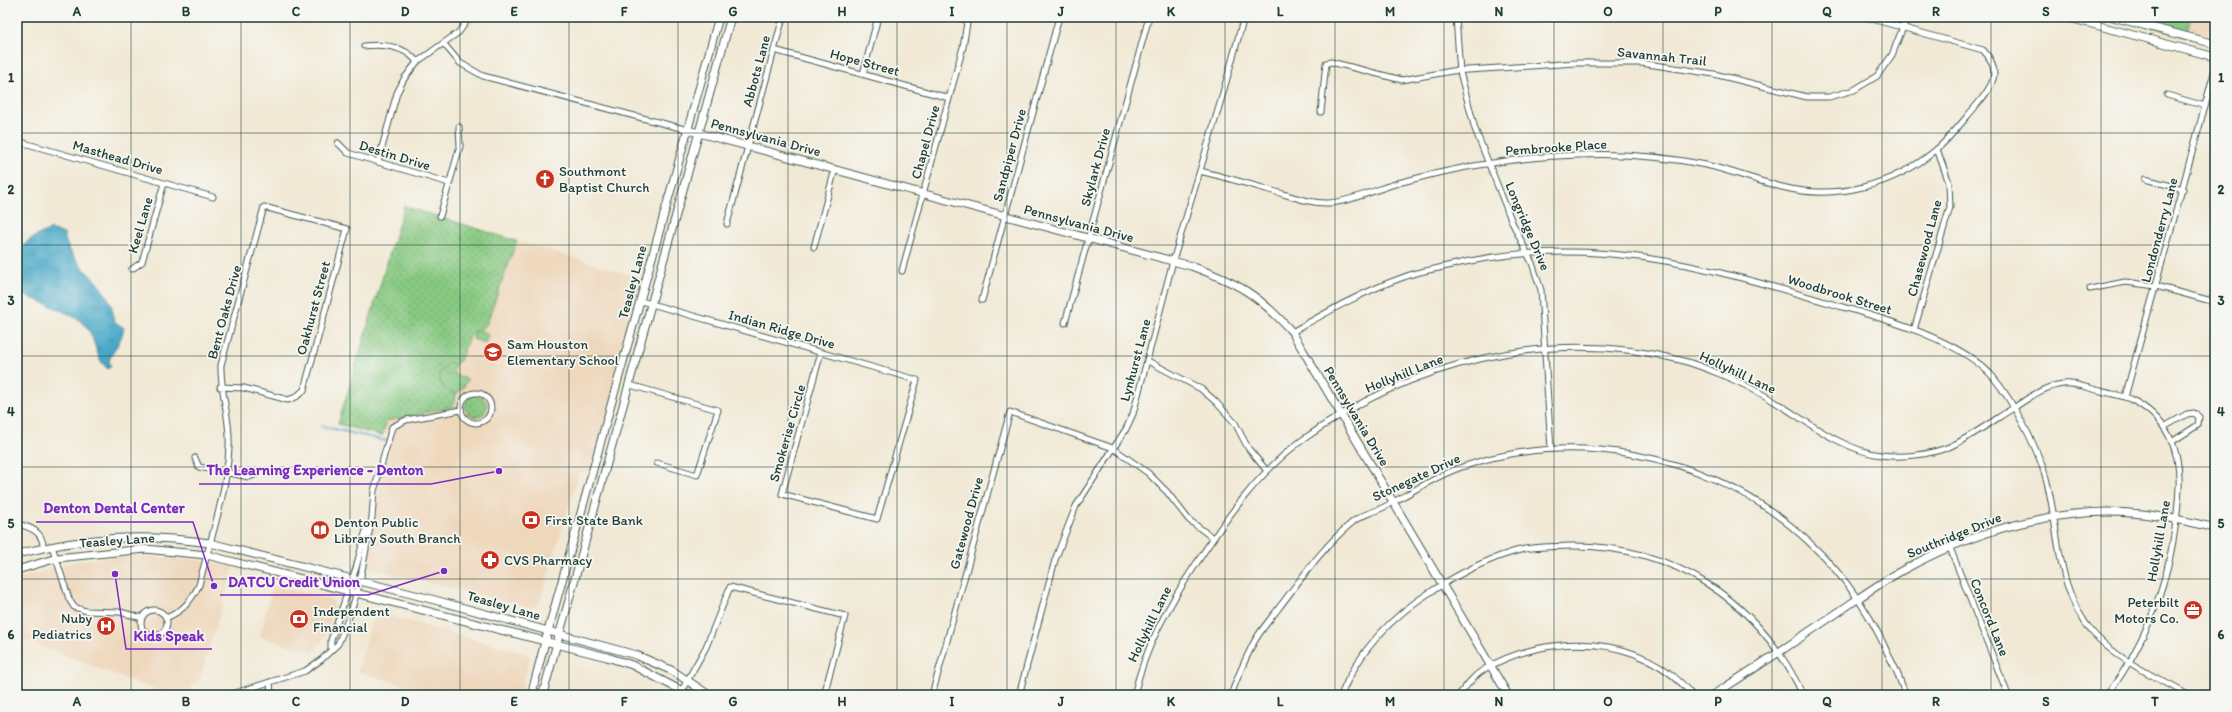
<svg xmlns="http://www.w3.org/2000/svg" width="2232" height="712" font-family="Itim,sans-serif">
	<defs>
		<pattern id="grass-dots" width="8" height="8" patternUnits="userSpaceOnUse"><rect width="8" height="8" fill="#87c981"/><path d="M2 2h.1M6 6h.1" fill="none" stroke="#6ea46a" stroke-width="1.8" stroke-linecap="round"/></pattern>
		<pattern id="park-tufts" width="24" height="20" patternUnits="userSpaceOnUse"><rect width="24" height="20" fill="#87c981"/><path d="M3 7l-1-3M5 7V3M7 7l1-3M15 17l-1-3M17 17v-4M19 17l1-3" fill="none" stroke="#6ea46a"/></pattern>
		<pattern id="water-ripples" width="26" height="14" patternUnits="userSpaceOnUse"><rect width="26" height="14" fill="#47a8c7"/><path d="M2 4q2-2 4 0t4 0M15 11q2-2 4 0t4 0" fill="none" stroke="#3b8aa2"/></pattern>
	</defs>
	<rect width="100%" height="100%" fill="#f6f6f2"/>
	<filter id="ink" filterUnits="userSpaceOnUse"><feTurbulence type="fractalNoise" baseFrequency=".025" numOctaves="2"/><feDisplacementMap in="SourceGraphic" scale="8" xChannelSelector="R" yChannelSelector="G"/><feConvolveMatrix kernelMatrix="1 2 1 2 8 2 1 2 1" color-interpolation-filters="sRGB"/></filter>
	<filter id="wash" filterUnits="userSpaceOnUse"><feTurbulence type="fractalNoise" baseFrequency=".012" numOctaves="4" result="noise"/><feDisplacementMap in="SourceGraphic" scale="16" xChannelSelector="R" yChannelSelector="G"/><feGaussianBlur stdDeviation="0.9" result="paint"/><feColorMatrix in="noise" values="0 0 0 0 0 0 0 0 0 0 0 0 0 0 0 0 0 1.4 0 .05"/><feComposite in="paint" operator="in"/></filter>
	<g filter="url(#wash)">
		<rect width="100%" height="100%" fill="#f1e9d5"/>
		<g fill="#eed7bb">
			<polygon points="2191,17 2215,17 2214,36 2188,29"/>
			<polygon points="404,206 646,280 592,475 579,473 539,604 531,608 366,567 379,488 392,436 338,424"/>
			<polygon points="129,555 198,560 234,567 200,677 185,695 168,695 17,637 17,579 78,561"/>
			<polygon points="272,586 332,600 334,605 326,635 313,652 260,637"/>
			<polygon points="374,612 525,653 530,658 520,695 444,695 358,672"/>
		</g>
		<g fill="url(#grass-dots)" stroke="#53835a">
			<polygon points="404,206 517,241 486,325 469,337 460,361 455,364 449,363 443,387 456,394 453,407 387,421 382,436 338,424"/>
			<circle cx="476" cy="406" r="11"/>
		</g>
		<g fill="url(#park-tufts)" stroke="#53835a">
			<polygon points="2114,17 2191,17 2186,36"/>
			<polygon points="477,330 485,332 488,335 485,343 473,339 474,332"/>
			<path d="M449,363l6,1 -2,9 15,7 -6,9 -6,5c-11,-5 -19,-10 -15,-23z"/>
		</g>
		<path fill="url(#water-ripples)" stroke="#33727e" d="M51,229l13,5c5,29 34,42 46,68 3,6 3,13 4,19l10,7c-2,12 -10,21 -15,33l2,5 -3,3c-13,-9 -12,-31 -22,-43 -11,-13 -52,-26 -69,-34 0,-37 -4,-48 34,-63z"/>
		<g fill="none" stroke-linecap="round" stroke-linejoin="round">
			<polyline stroke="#47a8c7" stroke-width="2" points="321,426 387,441"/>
		</g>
	</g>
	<g filter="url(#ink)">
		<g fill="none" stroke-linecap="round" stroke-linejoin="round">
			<g stroke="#3e574c" stroke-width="7">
				<g id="street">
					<polyline points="1456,17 1460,72 1475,129 1512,222 1532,263 1541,290 1551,449"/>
					<polyline points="444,44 460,63 483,76 688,130"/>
					<path d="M364,46c19,-2 41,0 53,16"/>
					<polyline points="774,50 949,98"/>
					<polyline points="863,74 878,17"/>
					<polyline points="2167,95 2205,106"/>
					<polyline points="1321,112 1326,63 1331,62 1402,80 1452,71 1576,63 1641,63 1714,74 1807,97 1829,97 1854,90 1877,76 1892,55 1907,17"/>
					<polyline points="17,141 213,197"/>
					<polyline points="338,143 348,153 449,183"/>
					<polyline points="378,162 397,93 404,79 417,62 459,32 469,18"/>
					<path d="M1200,171c24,6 49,13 73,20 18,5 38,13 56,12 25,-2 49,-15 73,-21 55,-15 118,-25 175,-27 43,-2 86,1 129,10 26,6 51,16 76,22 54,14 112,-2 154,-37 15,-13 27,-29 39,-43 16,-19 29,-35 8,-57l-118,-33"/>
					<polyline points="2145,179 2183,189"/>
					<polyline points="440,216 460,146 459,127"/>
					<polyline points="727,224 783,17"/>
					<polyline points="814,247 835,169"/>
					<polyline points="132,269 142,262 164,183"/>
					<polyline points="902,271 963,47 968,17"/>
					<polyline points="2090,289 2125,282 2156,286 2215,302"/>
					<polyline points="982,300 1059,17"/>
					<polyline points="641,301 917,380 877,519 782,494 821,352"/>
					<polyline points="1065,323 1149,17"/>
					<polyline points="1914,330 1950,207 1949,183 1937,149"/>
					<path d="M1292,332c37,-21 72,-41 112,-55 13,-5 26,-7 39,-10 143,-36 260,-2 396,39 46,13 122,34 154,71 20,24 47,75 54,105 13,52 9,108 46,151 25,28 64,44 95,62"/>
					<polyline points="1148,361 1201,389 1215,401 1235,423 1248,448 1267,471"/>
					<polyline points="630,385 718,410 697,475 657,463"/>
					<circle cx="476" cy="408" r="15"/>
					<polyline points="2125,397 2215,69"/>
					<polyline points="2164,427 2187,414 2194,413 2199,417 2198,425 2173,441"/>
					<polyline points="195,458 199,467 249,477 257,474"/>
					<path d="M17,524c14,3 26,8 26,23"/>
					<polyline points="52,546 69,599 74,607 86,611 120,612 142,618"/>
					<polyline points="1950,548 2008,695"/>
					<circle cx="154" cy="623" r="13"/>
					<path d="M166,618c17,-7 25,-17 33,-33 11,-45 28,-92 30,-138 2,-27 -9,-54 -8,-82l43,-158 83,22 -43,161 -8,7 -8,3 -44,-12 -24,-1"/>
					<polyline points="331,649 331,640 356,568 367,526"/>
					<polyline points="270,682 271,695"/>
					<polyline points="682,690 706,647 730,587 845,616 824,695"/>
					<polyline points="229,695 305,671 321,660 338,644 351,612 360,581 372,517 374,491 392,427 406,420 461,410"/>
					<polyline points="932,695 1010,412 1113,448 1148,473 1167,492 1189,520 1213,538"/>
					<polyline points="1019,695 1055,560 1076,506 1126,429 1133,414 1173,261 1221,100 1244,17"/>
					<path d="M1134,695c12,-50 34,-89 62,-131 29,-44 62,-91 105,-123 107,-78 249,-115 379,-81 23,6 58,21 78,32 38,20 80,58 123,63 21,3 48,0 68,-8 19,-8 48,-29 66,-40 15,-10 30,-21 48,-23 11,-2 27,5 38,7 9,3 20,4 29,8 36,17 51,50 49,89 -4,75 -26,146 -72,207"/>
					<path d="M1231,695c6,-17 13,-33 21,-49 6,-13 17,-25 26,-37 23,-30 46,-64 76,-88 11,-8 21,-9 32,-15 25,-13 49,-30 76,-39 109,-39 241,-14 330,60 42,35 74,76 96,127 7,13 13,26 17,41"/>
					<path d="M1341,695c19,-47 52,-80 94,-106 27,-17 54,-31 85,-39 16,-4 32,-3 48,-4 105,-2 191,55 235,149"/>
					<path d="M1459,695c7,-9 15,-20 26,-26 63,-37 158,-36 207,26"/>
				</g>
			</g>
			<g stroke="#3e574c" stroke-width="9">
				<g id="secondary">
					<polyline points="2066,17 2215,57"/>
					<polyline points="2113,17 2215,44"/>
					<path d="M688,130l503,136c47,17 67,28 101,66l216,363"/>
					<path d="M17,554c69,-17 122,-21 193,-11l221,56 205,56 37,16 36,24"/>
					<polyline points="17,570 57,558 145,549 207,555 607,657 632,665 690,695"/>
					<polyline points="535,695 533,688 545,642 719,17"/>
					<polyline points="539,695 544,690 731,17"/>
					<path d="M1713,695c36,-23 71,-46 106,-70 28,-18 55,-39 84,-55 62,-34 133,-57 205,-58 36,0 72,7 107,16"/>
				</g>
			</g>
			<use href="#street" stroke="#fff" stroke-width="5"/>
			<use href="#secondary" stroke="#fff" stroke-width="7"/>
		</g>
	</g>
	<path fill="none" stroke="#1f3d34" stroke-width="1" stroke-opacity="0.55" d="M131,17v678M241,17v678M350,17v678M460,17v678M569,17v678M678,17v678M788,17v678M897,17v678M1007,17v678M1116,17v678M1225,17v678M1335,17v678M1444,17v678M1554,17v678M1663,17v678M1772,17v678M1882,17v678M1991,17v678M2101,17v678M17,133h2198M17,245h2198M17,356h2198M17,467h2198M17,579h2198"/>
	<defs>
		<g id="church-disc" transform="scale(1)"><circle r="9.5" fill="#c8321e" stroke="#f6f6f2"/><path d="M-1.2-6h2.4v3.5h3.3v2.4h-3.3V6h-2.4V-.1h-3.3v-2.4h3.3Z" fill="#fff"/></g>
		<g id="school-disc" transform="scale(1)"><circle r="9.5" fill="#c8321e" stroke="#f6f6f2"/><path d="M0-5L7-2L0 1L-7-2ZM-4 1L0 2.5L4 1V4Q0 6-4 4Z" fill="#fff"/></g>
		<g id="bank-disc" transform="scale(1)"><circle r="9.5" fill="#c8321e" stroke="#f6f6f2"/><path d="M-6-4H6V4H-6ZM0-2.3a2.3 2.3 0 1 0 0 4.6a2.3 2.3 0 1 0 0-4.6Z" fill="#fff"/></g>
		<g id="library-disc" transform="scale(1)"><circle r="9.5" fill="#c8321e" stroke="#f6f6f2"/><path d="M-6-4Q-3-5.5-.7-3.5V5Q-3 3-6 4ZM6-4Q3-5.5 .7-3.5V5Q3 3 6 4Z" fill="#fff"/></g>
		<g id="pharmacy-disc" transform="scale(1)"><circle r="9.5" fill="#c8321e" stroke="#f6f6f2"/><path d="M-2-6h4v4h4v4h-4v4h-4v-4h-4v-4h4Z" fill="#fff"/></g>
		<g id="office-disc" transform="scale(1)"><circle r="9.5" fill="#c8321e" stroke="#f6f6f2"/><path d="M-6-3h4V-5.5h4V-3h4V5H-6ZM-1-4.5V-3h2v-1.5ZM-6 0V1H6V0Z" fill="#fff"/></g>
		<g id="hospital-disc" transform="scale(1)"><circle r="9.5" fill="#c8321e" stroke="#f6f6f2"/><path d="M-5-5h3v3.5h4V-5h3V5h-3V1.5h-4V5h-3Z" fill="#fff"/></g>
	</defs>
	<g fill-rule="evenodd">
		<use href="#church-disc" x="545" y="179"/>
		<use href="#school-disc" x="493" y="352"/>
		<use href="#bank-disc" x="531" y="520"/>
		<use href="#library-disc" x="320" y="530"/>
		<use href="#pharmacy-disc" x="490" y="560"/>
		<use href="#office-disc" x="2193" y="610"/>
		<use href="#bank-disc" x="299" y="619"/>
		<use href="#hospital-disc" x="106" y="626"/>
	</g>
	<g text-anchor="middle" stroke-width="3.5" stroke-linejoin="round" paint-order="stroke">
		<g font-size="14" fill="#1f3d34" stroke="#f6f6f2">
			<text transform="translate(1662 56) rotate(6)" y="5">Savannah Trail</text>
			<text transform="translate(865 62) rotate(15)" y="5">Hope Street</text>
			<text transform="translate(756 71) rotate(-75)" y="5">Abbots Lane</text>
			<text transform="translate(766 137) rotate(15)" y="5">Pennsylvania Drive</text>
			<text transform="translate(925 142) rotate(-75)" y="5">Chapel Drive</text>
			<text transform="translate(1556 147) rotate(-4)" y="5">Pembrooke Place</text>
			<text transform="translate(395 155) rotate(17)" y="5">Destin Drive</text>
			<text transform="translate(1009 155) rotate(-75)" y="5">Sandpiper Drive</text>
			<text transform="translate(118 157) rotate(16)" y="5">Masthead Drive</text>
			<text transform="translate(1095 167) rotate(-75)" y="5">Skylark Drive</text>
			<text transform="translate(1079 223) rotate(15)" y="5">Pennsylvania Drive</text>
			<text transform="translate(140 225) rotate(-74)" y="5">Keel Lane</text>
			<text transform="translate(1528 226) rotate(67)" y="5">Longridge Drive</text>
			<text transform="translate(2159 230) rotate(-75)" y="5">Londonderry Lane</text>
			<text transform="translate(1924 248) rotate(-75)" y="5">Chasewood Lane</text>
			<text transform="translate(632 282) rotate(-75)" y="5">Teasley Lane</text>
			<text transform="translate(1840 294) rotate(17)" y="5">Woodbrook Street</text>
			<text transform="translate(313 308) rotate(-75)" y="5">Oakhurst Street</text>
			<text transform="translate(224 312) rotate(-75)" y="5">Bent Oaks Drive</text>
			<text transform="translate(782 329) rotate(16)" y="5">Indian Ridge Drive</text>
			<text transform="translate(1135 360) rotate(-75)" y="5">Lynhurst Lane</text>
			<text transform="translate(1738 372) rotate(25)" y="5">Hollyhill Lane</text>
			<text transform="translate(1404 373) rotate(-22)" y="5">Hollyhill Lane</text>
			<text transform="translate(1357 416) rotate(59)" y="5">Pennsylvania Drive</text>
			<text transform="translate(787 433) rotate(-74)" y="5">Smokerise Circle</text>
			<text transform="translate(1416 477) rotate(-25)" y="5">Stonegate Drive</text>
			<text transform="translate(966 523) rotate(-75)" y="5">Gatewood Drive</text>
			<text transform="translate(1954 535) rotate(-22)" y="5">Southridge Drive</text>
			<text transform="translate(117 540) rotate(-4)" y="5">Teasley Lane</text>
			<text transform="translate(2158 541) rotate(-80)" y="5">Hollyhill Lane</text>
			<text transform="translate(504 605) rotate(16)" y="5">Teasley Lane</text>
			<text transform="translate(1990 617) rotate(68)" y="5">Concord Lane</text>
			<text transform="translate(1149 624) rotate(-64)" y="5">Hollyhill Lane</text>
		</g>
		<g font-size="14" fill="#1f3d34" stroke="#f6f6f2" text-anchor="start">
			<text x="559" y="176">Southmont<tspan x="559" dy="16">Baptist Church</tspan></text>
			<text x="507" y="349">Sam Houston<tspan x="507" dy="16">Elementary School</tspan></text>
			<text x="545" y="525">First State Bank</text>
			<text x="334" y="527">Denton Public<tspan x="334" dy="16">Library South Branch</tspan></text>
			<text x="504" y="565">CVS Pharmacy</text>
			<text x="2179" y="607" text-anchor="end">Peterbilt<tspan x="2179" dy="16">Motors Co.</tspan></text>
			<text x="313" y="616">Independent<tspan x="313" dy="16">Financial</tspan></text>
			<text x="92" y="623" text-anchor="end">Nuby<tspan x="92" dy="16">Pediatrics</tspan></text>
		</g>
	</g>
	<path fill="none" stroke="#7b2cbf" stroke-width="1.5" d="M499 471L431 484H199M214 586L193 522H36M444 571L368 595H220M115 574L126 649H212"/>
	<g fill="#7b2cbf" stroke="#f6f6f2" stroke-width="1.5">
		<circle cx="499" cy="471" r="4"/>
		<circle cx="214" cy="586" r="4"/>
		<circle cx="444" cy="571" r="4"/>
		<circle cx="115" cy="574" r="4"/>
	</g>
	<g font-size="15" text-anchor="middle" font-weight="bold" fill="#7b2cbf" stroke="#f6f6f2" stroke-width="3.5" stroke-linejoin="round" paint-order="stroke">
		<text x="315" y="475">The Learning Experience - Denton</text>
		<text x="114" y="513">Denton Dental Center</text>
		<text x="294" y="587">DATCU Credit Union</text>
		<text x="169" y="641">Kids Speak</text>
	</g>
	<rect width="2232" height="712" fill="none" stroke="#f6f6f2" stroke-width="44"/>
	<rect x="22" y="22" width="2188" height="668" fill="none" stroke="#1f3d34" stroke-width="1.5"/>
	<g font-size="13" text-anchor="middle" font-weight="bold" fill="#1f3d34">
		<text x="77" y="16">A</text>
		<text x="186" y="16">B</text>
		<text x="296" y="16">C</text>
		<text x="405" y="16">D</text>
		<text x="514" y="16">E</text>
		<text x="624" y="16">F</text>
		<text x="733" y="16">G</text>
		<text x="842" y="16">H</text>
		<text x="952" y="16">I</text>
		<text x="1061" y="16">J</text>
		<text x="1171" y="16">K</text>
		<text x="1280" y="16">L</text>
		<text x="1390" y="16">M</text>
		<text x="1499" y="16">N</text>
		<text x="1608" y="16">O</text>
		<text x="1718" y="16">P</text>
		<text x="1827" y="16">Q</text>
		<text x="1936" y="16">R</text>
		<text x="2046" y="16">S</text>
		<text x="2155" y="16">T</text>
		<text x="11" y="82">1</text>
		<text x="2221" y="82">1</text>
		<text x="11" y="194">2</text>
		<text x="2221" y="194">2</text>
		<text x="11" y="305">3</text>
		<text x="2221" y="305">3</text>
		<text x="11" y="416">4</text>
		<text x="2221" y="416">4</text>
		<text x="11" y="528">5</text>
		<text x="2221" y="528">5</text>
		<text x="11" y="639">6</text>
		<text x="2221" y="639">6</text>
		<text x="77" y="706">A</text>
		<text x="186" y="706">B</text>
		<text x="296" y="706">C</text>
		<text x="405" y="706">D</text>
		<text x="514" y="706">E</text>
		<text x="624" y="706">F</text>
		<text x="733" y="706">G</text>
		<text x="842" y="706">H</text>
		<text x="952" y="706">I</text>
		<text x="1061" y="706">J</text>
		<text x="1171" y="706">K</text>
		<text x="1280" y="706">L</text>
		<text x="1390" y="706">M</text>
		<text x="1499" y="706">N</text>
		<text x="1608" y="706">O</text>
		<text x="1718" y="706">P</text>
		<text x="1827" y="706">Q</text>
		<text x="1936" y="706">R</text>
		<text x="2046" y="706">S</text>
		<text x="2155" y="706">T</text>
	</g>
</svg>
